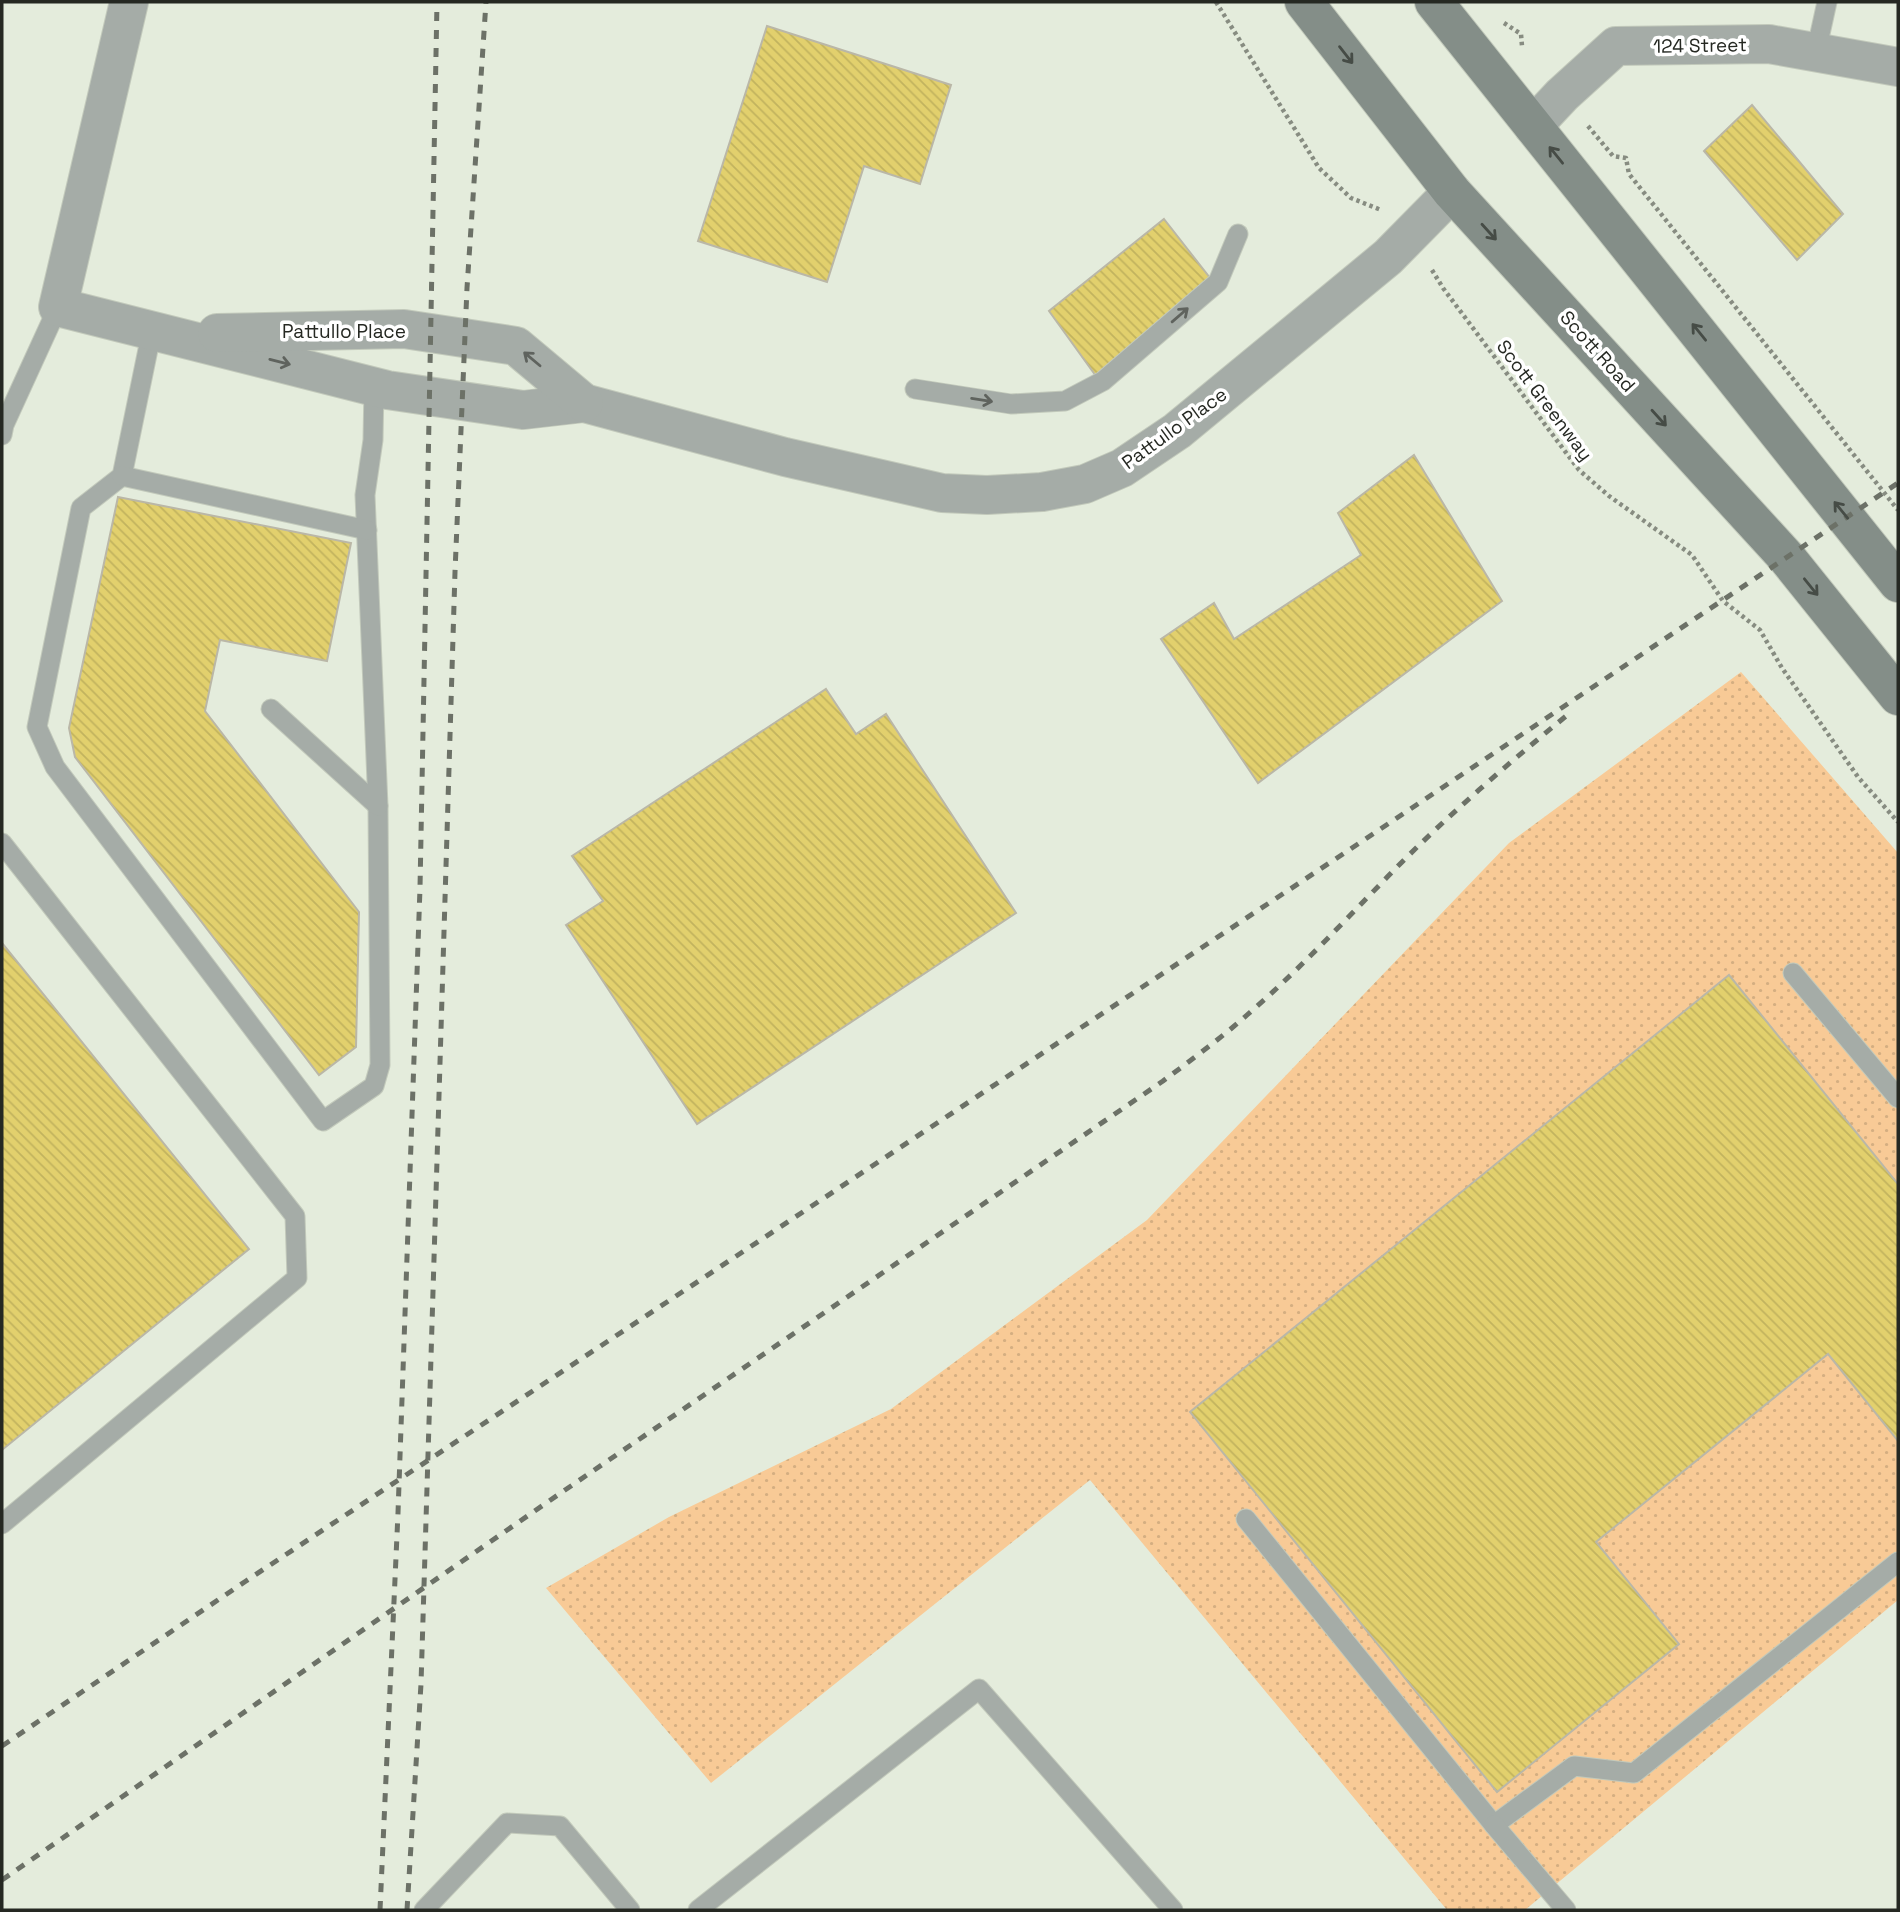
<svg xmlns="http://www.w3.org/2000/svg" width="1900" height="1912" font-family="'Space Grotesk',sans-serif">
	<defs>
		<pattern id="grass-dots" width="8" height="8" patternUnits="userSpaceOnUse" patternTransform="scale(1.75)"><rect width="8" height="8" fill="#f8ca96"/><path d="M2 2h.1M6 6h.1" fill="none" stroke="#d4ae81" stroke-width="1.8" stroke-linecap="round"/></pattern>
		<pattern id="building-back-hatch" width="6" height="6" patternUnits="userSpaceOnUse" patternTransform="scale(1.75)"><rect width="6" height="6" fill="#e2d06d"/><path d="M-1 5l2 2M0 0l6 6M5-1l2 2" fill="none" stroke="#c2b35e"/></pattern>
	</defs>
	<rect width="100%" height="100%" fill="#e4ecdc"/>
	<polygon fill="url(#grass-dots)" points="1741,672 1898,853 1898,1600 1525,1910 1447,1910 1090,1480 711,1783 546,1588 669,1517 891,1409 1147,1220 1509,843"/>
	<g fill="url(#building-back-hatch)" stroke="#bab7a7" stroke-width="2">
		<polygon points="767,26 951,85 920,184 864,166 827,282 698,241"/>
		<polygon points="1752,105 1843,214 1797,260 1704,151"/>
		<polygon points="1164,219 1214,283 1096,376 1049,311"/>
		<polygon points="1414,455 1502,601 1258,783 1161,639 1214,603 1234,639 1361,555 1338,513"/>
		<polygon points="118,497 351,543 327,661 220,640 205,711 359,912 356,1047 319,1075 75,757 69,728"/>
		<polygon points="826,689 856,734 886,714 1016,913 697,1124 566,925 603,901 572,856"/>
		<polygon points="2,943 249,1249 2,1450"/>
		<polygon points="1729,975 1898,1184 1898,1441 1828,1354 1596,1542 1679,1644 1497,1792 1190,1412"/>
	</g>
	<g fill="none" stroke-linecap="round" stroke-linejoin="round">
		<g stroke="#c2c9bb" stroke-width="21">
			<g id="lane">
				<polyline points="1816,52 1827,2"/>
				<polyline points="152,330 122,476 81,508 37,727 55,767 323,1121 374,1086 380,1065 378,806 365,495 373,440 374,386"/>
				<polyline points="915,389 1011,404 1065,401 1103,381 1218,282 1238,234"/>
				<polyline points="2,435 4,425 58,307"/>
				<polyline points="122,476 367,530"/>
				<polyline points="271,709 378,806"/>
				<polyline points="2,843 295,1216 297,1278 2,1524"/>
				<polyline points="1793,973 1898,1098"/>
				<polyline points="1246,1519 1494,1825 1574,1766 1634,1773 1898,1562"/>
				<polyline points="1494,1825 1566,1910"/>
				<polyline points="424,1910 507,1823 560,1826 630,1910"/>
				<polyline points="698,1910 979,1689 1173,1910"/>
			</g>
		</g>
		<g stroke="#c2c9bb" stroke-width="40">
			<g id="street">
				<polyline points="129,2 58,307 387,390 523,410 584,403 785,457 942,493 987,495 1042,492 1085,484 1122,468 1177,431 1388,257 1452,192"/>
				<polyline points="1533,126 1562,95 1616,46 1769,44 1898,67"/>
				<polyline points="217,333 404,329 516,346 584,403"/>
			</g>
		</g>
		<g stroke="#c2c9bb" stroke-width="40">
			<g id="secondary">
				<polyline points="1304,2 1452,192 1787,558 1898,696"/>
				<polyline points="1434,2 1898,583"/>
			</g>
		</g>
		<g stroke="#878c81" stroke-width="4.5" stroke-dasharray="3.5 3.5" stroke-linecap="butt">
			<polyline points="1216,2 1319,168 1351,198 1381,210"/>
			<polyline points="1504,23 1521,34 1522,46"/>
			<polyline points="1588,126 1613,156 1626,158 1629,174 1898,510"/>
			<polyline points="1432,270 1443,288 1579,470 1609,496 1692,555 1723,601 1760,630 1782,668 1858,777 1898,822"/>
		</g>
		<use href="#lane" stroke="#a5aca7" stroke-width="19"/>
		<use href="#street" stroke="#a5aca7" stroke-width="38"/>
		<use href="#secondary" stroke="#848e88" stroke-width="38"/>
		<g stroke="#6c7167" stroke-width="5" stroke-dasharray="9 9" stroke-linecap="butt">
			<polyline points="2,1746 246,1581 1346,852 1898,483"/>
			<path d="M2,1880l547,-379 614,-420c28,-21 57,-42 84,-66 58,-50 109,-107 163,-161 51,-50 106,-97 161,-142"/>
			<polyline points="380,1910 398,1513 420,888 437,2"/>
			<polyline points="407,1910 421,1684 455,572 467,288 486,2"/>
		</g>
	</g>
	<defs><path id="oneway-shaft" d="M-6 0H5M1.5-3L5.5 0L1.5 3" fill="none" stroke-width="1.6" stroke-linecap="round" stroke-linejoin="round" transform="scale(1.75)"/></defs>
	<g stroke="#464c46">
		<use href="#oneway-shaft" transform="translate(1346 55) rotate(52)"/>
		<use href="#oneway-shaft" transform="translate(1556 155) rotate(-129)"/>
		<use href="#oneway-shaft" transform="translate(1489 232) rotate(48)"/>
		<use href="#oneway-shaft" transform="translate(1699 332) rotate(-129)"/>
		<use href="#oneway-shaft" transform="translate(1659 418) rotate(48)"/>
		<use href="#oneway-shaft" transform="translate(1841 510) rotate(-129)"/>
		<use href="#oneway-shaft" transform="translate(1811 587) rotate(51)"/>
	</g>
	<g stroke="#5f635e">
		<use href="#oneway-shaft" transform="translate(1180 315) rotate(-41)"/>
		<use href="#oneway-shaft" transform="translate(532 359) rotate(-140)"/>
		<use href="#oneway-shaft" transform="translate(280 362) rotate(14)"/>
		<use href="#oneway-shaft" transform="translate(982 400) rotate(9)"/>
	</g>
	<g text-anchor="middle" stroke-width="7" stroke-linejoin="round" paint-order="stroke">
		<g font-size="19" fill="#252822" stroke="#fff">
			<text transform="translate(1700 45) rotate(-1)" y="7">124 Street</text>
			<text x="344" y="338">Pattullo Place</text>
			<text transform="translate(1598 351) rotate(48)" y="7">Scott Road</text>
			<text transform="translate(1545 400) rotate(53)" y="7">Scott Greenway</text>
			<text transform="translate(1174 428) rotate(-36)" y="7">Pattullo Place</text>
		</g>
	</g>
	<rect width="1900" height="1912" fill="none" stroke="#252822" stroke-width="7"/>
</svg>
